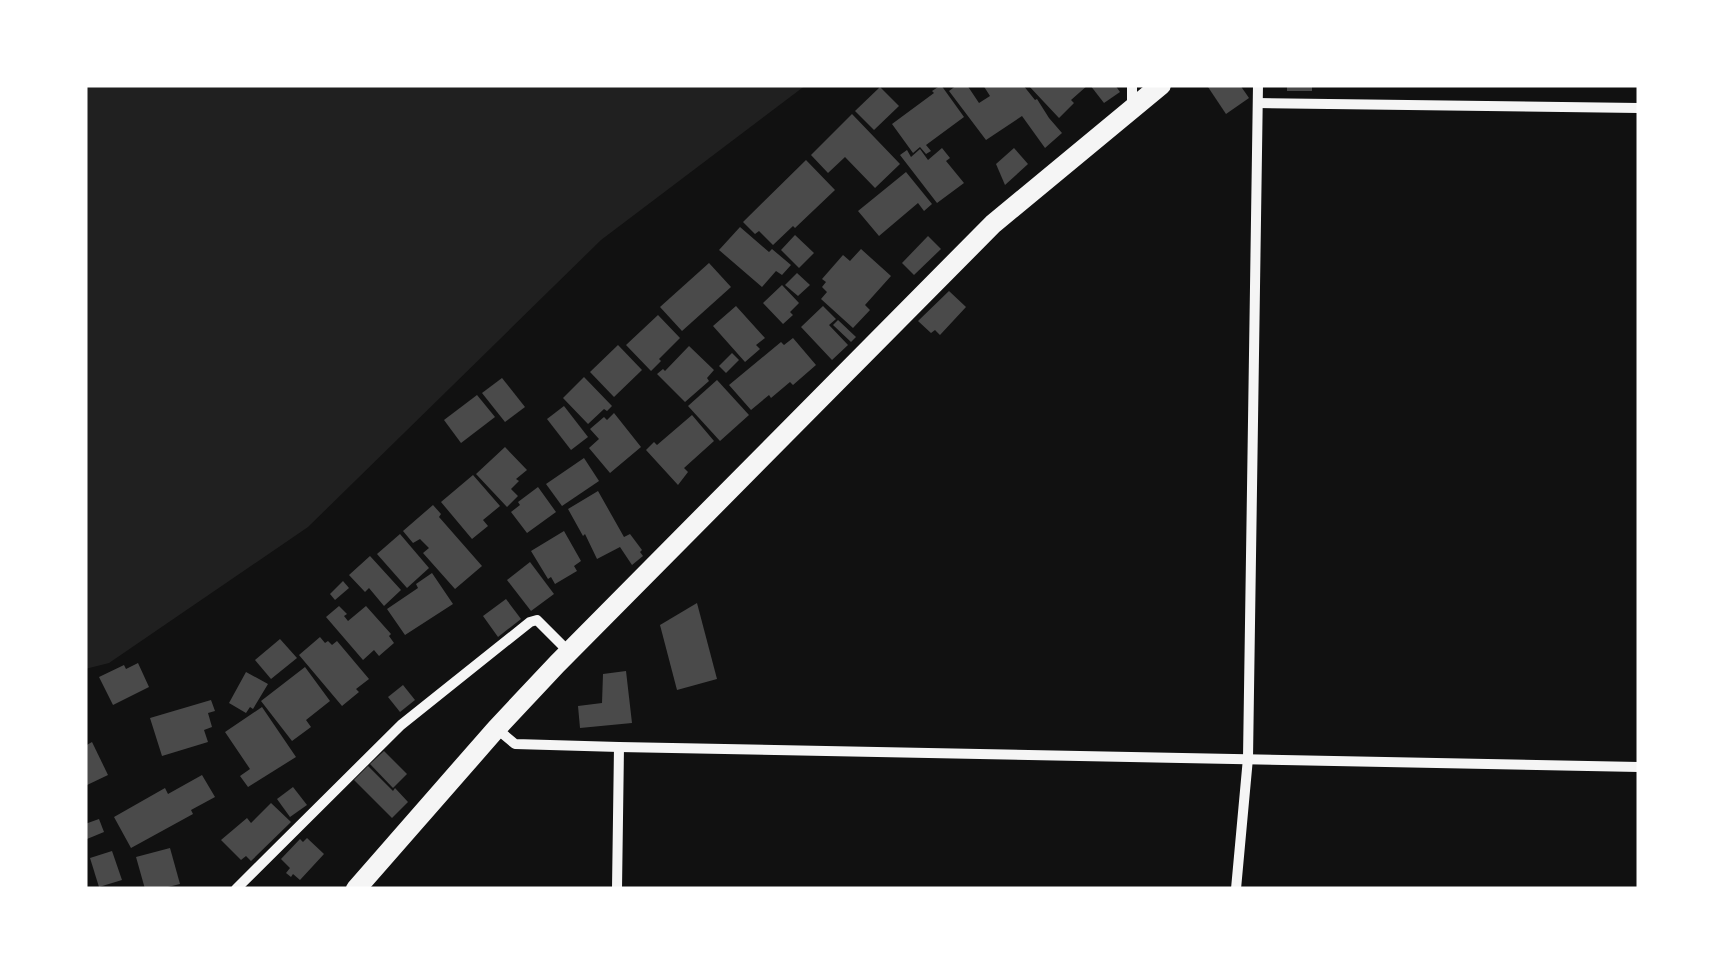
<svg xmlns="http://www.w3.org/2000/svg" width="1724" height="974" font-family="Raleway,sans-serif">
	<rect width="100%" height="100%" fill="#111"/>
	<polygon fill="#202020" points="85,85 806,85 601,240 308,527 109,663 85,669"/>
	<g fill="#4a4a4a">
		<polygon points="941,85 964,117 926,145 931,151 926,154 920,147 913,153 892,124 934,93 932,91"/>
		<polygon points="957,85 967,85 979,103 990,96 983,85 1023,85 1035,100 1037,99 1049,118 1062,133 1045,148 1022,116 986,140 949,91"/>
		<polygon points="1028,85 1088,85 1071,100 1074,103 1059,118"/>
		<polygon points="1090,85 1115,85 1120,92 1104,103"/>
		<polygon points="1211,85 1240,85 1249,98 1226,114 1208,87"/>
		<rect x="1287" y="85" width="25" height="6"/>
		<polygon points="880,87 899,106 874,130 855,111"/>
		<polygon points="852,114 900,164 875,188 845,157 828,173 811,155"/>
		<polygon points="942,148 950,158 946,161 964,183 937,203 900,155 907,150 911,157 920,149 928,160"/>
		<polygon points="1014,148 1028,164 1005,185 996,164"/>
		<polygon points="806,160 835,190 795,228 793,226 773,245 759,231 755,234 743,222"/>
		<polygon points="906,172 932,204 924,211 918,203 879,236 858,211"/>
		<polygon points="740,227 769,252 772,249 791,265 782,275 776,271 762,287 719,250"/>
		<polygon points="795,235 814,253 799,268 781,250"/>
		<polygon points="928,236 941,249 914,275 902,263"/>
		<polygon points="861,249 891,276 865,305 870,310 853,328 821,299 827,292 822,287 826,282 822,279 843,255 850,261"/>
		<polygon points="709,263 731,287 682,331 660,307"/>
		<polygon points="797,273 810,285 798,296 785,285"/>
		<polygon points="782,285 799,303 790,312 793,315 783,324 763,303"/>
		<polygon points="949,291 966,307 940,335 935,330 931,333 918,321"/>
		<polygon points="736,306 765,338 756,345 760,349 745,362 713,326"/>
		<polygon points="823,306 836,319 829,325 848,345 832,360 801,327"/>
		<polygon points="658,315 680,338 659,359 661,361 651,371 626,345"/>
		<polygon points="838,320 856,337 851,342 833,325"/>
		<polygon points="793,338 816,365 793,385 790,382 771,398 769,395 751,410 729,385 781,342 784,345"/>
		<polygon points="618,345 642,370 614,397 590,372"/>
		<polygon points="689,346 714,370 707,378 709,381 685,402 657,374 663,369 665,371"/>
		<polygon points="732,353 739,360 726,373 719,366"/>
		<polygon points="584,377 612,406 607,411 604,409 588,424 563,398"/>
		<polygon points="502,378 525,407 505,422 482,393"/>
		<polygon points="717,380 749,415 720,441 688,406"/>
		<polygon points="477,395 495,417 461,443 444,420"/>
		<polygon points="564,406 588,437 571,450 547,419"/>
		<polygon points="614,413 641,447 610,473 589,448 599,439 590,429 604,417 607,420"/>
		<polygon points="692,415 714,441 684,468 688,472 678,485 646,450 654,442 657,445"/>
		<polygon points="505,447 527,470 516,479 519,481 511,489 518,496 507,507 476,474"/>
		<polygon points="584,458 599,481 562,506 546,484"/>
		<polygon points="473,475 500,506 483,520 488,526 472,539 441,502"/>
		<polygon points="538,487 556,512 527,533 511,512 520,505 518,502"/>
		<polygon points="598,491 624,537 630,534 642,550 640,552 643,556 632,565 620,547 597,559 585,534 583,536 568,509"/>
		<polygon points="433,505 441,514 439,517 482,566 455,589 423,553 429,548 420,539 413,543 403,531"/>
		<polygon points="564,531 581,561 574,566 577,571 555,584 551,577 548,579 531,551"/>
		<polygon points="400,534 429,568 407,588 377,554"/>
		<polygon points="370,556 401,590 384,606 369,588 365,592 349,575"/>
		<polygon points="530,562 554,594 531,611 507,580"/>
		<polygon points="432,573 453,604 405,635 387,609 418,588 416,584"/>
		<polygon points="343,581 349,588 335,600 330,594"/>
		<polygon points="506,599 521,619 498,637 483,616"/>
		<polygon points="697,603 717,679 677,690 660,625"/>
		<polygon points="339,606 347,614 344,616 348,621 366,606 391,634 389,636 394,643 379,656 374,650 363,660 326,617"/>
		<polygon points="320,637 325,643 328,641 332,645 337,641 369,679 356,689 359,692 342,706 299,655"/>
		<polygon points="280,639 297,658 271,679 255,660"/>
		<polygon points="138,663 149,687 113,705 99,677 124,665 126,669"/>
		<polygon points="305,667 330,701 306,720 311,727 292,741 261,701"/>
		<polygon points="626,671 632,723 580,728 578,706 602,703 603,674"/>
		<polygon points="246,672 268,684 253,709 250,707 246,713 229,703"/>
		<polygon points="403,685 415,700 400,712 388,697"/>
		<polygon points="211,700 215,711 208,713 212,727 204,730 208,742 162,756 150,718"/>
		<polygon points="262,707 296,757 248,787 240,776 250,769 225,732"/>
		<polygon points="92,742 108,775 85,786 85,746"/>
		<polygon points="384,751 407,774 393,788 370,764"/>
		<polygon points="368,766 393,791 395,788 408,802 392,818 354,780"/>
		<polygon points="202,775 215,797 191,810 193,814 131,848 114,817 165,788 168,794"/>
		<polygon points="293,787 307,805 290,817 277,799"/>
		<polygon points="271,803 291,822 251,861 246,856 241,860 221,840 247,818 251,823"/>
		<polygon points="99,819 104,832 87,839 85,824"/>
		<polygon points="307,838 324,854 300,880 293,874 291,877 286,873 290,868 281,859 300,839 303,842"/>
		<polygon points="170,848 180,884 160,889 145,889 136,857"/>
		<polygon points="112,851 122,880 99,887 90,858"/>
	</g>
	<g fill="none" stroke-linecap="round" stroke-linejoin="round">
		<g stroke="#f5f5f5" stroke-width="10">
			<polyline points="1132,85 1132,109"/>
			<polyline points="1258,103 1639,108"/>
			<polyline points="497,729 515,744 619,747 1639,767"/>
			<polyline points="236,889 401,725 530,622 537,620 569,652"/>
			<polyline points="617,889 619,747"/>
			<polyline points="1236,889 1248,758 1258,85"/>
		</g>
		<polyline stroke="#f5f5f5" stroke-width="20" points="356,889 496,729 557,664 993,224 1161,85"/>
	</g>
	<rect width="1724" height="974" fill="none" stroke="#ffffff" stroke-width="175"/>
</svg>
